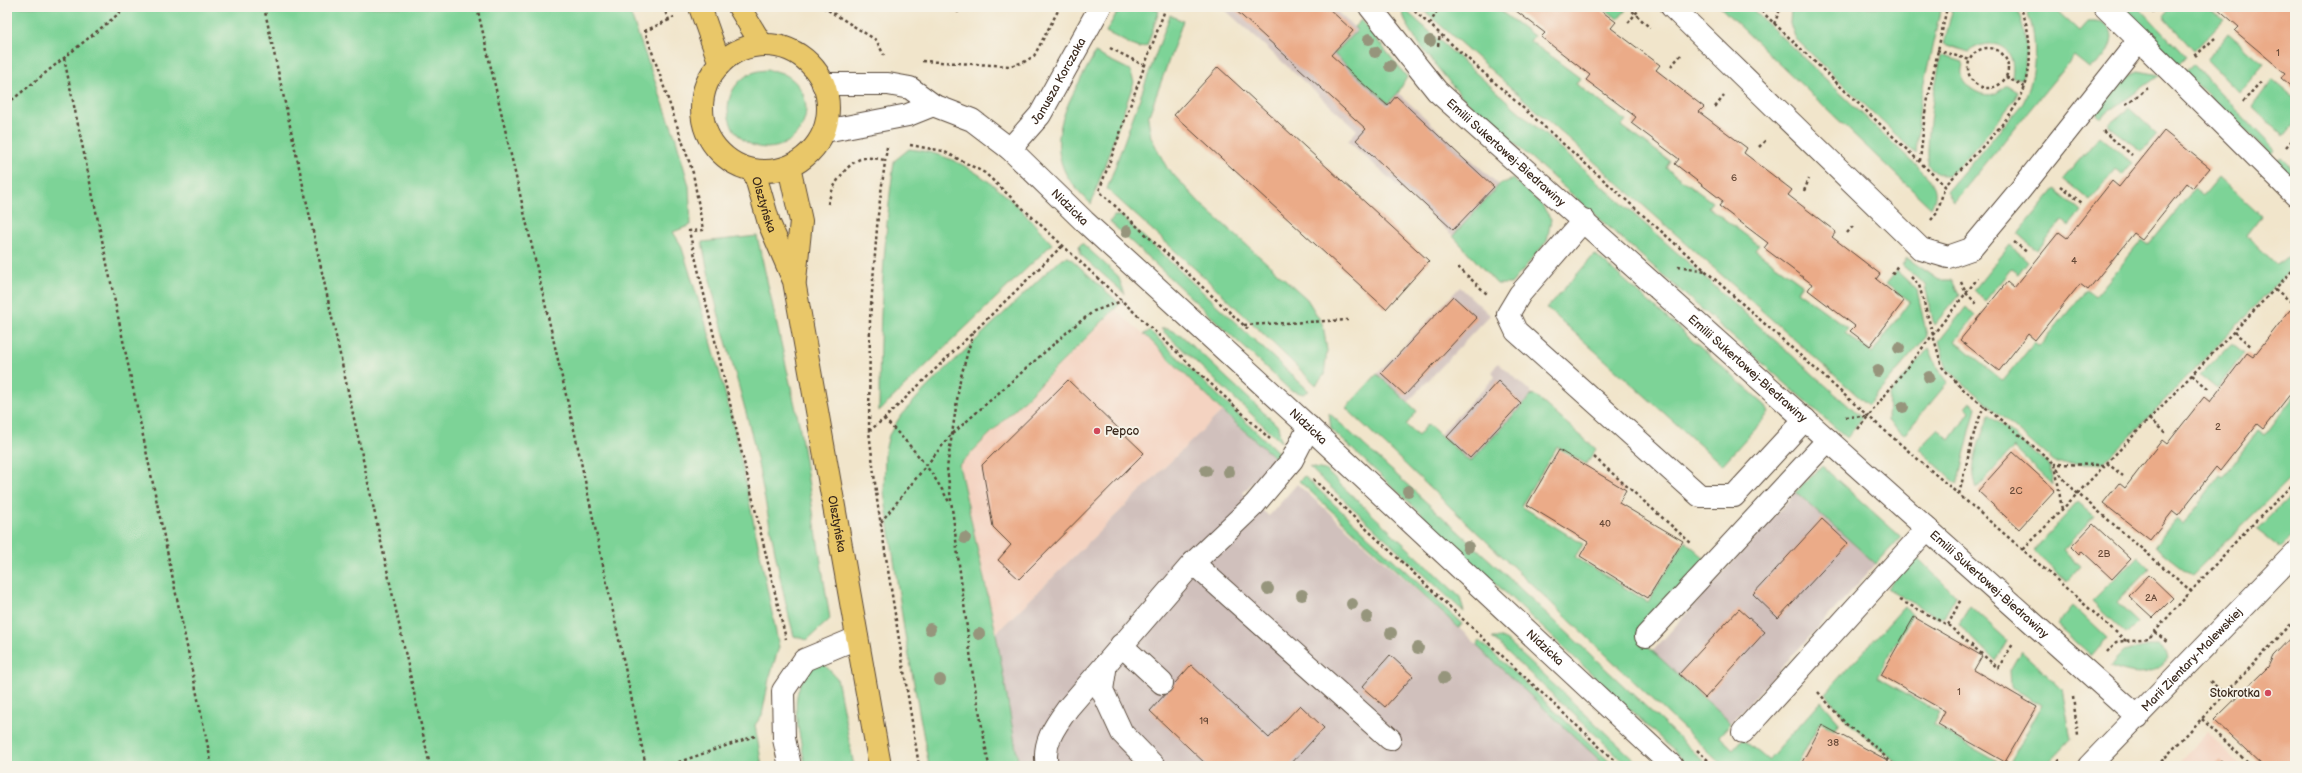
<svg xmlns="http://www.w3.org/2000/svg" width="2302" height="773" font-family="'Balsamiq Sans',sans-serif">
	<rect width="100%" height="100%" fill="#f7f3e8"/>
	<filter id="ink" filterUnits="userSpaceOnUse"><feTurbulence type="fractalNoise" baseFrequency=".025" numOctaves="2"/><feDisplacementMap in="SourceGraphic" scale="8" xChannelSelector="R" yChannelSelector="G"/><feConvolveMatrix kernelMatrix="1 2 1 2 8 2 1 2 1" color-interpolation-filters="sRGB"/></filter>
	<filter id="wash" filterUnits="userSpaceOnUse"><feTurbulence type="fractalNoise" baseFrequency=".012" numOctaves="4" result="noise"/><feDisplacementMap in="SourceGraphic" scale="16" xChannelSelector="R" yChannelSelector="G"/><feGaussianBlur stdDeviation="0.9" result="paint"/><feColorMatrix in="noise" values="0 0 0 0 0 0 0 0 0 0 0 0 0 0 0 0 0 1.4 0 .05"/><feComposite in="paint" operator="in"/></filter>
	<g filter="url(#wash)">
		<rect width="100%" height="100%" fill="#f1e5cb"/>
		<g fill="#f4d3c1">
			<polygon points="1115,310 1144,334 1222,411 996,633 959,465"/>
			<polygon points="2207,732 2242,766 2175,766"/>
		</g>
		<g fill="#d0c0bc">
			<polygon points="1222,7 1332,7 1357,30 1335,54 1388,103 1398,93 1499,185 1453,236 1348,141 1357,130"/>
			<polygon points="1460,287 1490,315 1408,402 1377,374"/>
			<polygon points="1498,363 1533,394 1470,462 1440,434 1495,377 1492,371"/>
			<polygon points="1222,411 1275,458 1243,493 1269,516 1297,484 1459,628 1606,766 1019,766 996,633"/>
			<polygon points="1796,492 1876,564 1731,723 1652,652"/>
		</g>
		<g fill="#7dd397" stroke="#5c7e5a">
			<polygon points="7,7 628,7 676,139 689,186 691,225 673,232 681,245 710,337 734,426 779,647 769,679 762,715 755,725 762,766 7,766"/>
			<polygon points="1120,7 1149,7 1159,11 1147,46 1138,48 1106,32"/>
			<path d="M1402,7l460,411 -15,20 -386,-342c-14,-18 -60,-68 -59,-89z"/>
			<polygon points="1420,7 1495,7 1534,36 1530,41 1580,78 1576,84 1626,121 1622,126 1670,161 1666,168 1712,202 1708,207 1759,245 1755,250 1802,284 1797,291 1848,328 1845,333 1872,353 1910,301 1886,284 1897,271 1917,290 1927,336 1868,405"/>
			<polygon points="1602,7 1623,7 1626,10 1618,19"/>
			<path d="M1720,7h30l168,160c14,14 23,22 13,41z"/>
			<polygon points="1791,7 1941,7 1920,101 1916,154 1796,39 1790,24"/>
			<path d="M1953,7h63c10,22 13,49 6,72l-10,-2c6,-31 -21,-42 -44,-25l-24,-8z"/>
			<path d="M2025,7h28l26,24 9,-10c36,-3 27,35 1,47l-15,-12 -120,146 -7,-10 76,-89c14,-27 16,-68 2,-96z"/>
			<polygon points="2116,7 2139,7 2186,57 2178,65"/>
			<polygon points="2170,7 2207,7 2223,20 2194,51 2163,16"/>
			<polygon points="1170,15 1183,21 1148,118 1151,137 1167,168 1202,205 1307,299 1323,325 1327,351 1324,375 1316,385 1216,288 1107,189"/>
			<polygon points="1361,20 1407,77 1398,93 1388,103 1334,54 1357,30 1354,27"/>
			<polygon points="2228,33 2264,64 2239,93 2207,60"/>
			<path d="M1095,53l35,17 4,12 -43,122c-10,-11 -21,-20 -27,-34 -18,-41 13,-82 31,-117z"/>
			<path d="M1941,55l22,7c0,4 -2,9 -1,13 2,12 20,23 32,19 4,-1 9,-7 13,-9l11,7 -4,9c-11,12 -57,73 -68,74 -9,1 -13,-5 -18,-10 -1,-38 6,-73 13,-110z"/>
			<polygon points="2193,64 2275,150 2271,155 2184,72"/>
			<circle cx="767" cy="109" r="39"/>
			<polygon points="2138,71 2160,75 2100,118 2095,111 2121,80"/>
			<polygon points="2272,80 2295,99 2295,123 2284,136 2252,107"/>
			<polygon points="2129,108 2157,134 2142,151 2108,125"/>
			<polygon points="2100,136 2132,163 2122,175 2115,170 2090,201 2063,179"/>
			<path d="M909,149c61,5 105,51 143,95l-173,167c0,-84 4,-167 15,-250z"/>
			<polygon points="2281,158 2295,171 2295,181 2276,162"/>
			<polygon points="2219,177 2261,216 2246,235 2277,265 2295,250 2295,265 2104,463 2055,463 1947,369 1939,341 1966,307 1975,316 1955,341 2003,381 2034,343 2039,347 2086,290 2095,297 2142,240 2149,245 2194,189 2203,196"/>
			<polygon points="1513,179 1541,204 1551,219 1547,241 1511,284 1497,284 1453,236 1499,185"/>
			<polygon points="2055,189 2081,211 2069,226 2062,220 2037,251 2018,234"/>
			<polygon points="1114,216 1121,216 1309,391 1303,394 1290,390 1110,222"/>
			<path d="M757,236l42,187 31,196 -23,21 -13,-4c-18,-66 -27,-134 -42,-200 -16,-65 -38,-128 -50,-194z"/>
			<polygon points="1082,243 1118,276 1125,294 1081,255 1079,246"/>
			<polygon points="2010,245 2028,261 2018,274 2011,269 1985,301 1974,290"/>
			<polygon points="1595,254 1765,405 1769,413 1722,465 1547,308"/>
			<polygon points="1069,257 1120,304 959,465 996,633 1019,766 929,766 904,629 884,492 885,451 889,435 901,415 927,387 1052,267 1062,258"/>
			<polygon points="1907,258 1939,280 1952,280 1959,295 1934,325 1925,285 1902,265"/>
			<polygon points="1161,329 1168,329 1181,335 1278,426 1281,442"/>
			<polygon points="1150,331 1279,453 1275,458 1222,411 1144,334"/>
			<polygon points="2232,343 2244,353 2217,389 2200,375"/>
			<polygon points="1929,348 1938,369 1948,382 1904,435 1888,421 1889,395"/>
			<polygon points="1377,374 1417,411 1406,425 1418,436 1428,424 1470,462 1533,394 1596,449 1586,464 1557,447 1521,506 1583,544 1575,557 1648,602 1685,541 1706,559 1636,636 1731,723 1719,736 1733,749 1742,739 1768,760 1821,701 1839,722 1834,730 1820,722 1797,766 1723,766 1346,408"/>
			<polygon points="2295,395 2295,473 2192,575 2155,546 2176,518 2183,524 2220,475 2223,477 2258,430 2265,435"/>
			<polygon points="1971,402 1976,407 1957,484 1919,449 1938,428 1950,440 1970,412 1966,408"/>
			<polygon points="1329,413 1509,578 1709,766 1690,766 1331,429"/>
			<path d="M1989,415l61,51 3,19 -39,-38 -37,41c-10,-23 5,-51 12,-73z"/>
			<polygon points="1822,466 1901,537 1876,564 1796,492"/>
			<polygon points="1309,467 1325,470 1460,597 1464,612"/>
			<polygon points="1304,476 1462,624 1459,628 1299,481"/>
			<polygon points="2295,492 2295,533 2280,548 2257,530"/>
			<polygon points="2078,502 2094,516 2063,550 2081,566 2067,582 2033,551"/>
			<polygon points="2138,556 2150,568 2117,602 2138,622 2126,634 2092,602"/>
			<polygon points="1914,558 1921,561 1956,596 1944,617 1937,617 1887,588"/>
			<polygon points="1905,606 1912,615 1877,677 1939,712 1933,725 2005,766 1901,766 1848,722 1825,693"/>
			<polygon points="1970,606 2007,640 1995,661 1959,624"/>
			<polygon points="2073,606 2107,638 2092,656 2057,625"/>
			<polygon points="1492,638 1501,638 1507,641 1641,766 1629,766"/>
			<polygon points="1480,641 1614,766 1606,766 1477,646"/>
			<path d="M2149,646h9l8,6 2,6c-16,21 -36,16 -58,8l13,-14z"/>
			<polygon points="2021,651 2062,689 2071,739 2045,766 2008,766 2042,705 2011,688 2010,670"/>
			<path d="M821,661l16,17 17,88h-49c-5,-40 -24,-78 16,-105z"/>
		</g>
		<g id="blocks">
			<g fill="#ebab88">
				<polygon points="951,7 964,7 958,13"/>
				<polygon points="1232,7 1327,7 1353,31 1331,55 1388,106 1396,96 1494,187 1453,230 1356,140 1366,129"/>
				<polygon points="1511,7 1596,7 1616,22 1611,28 1660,65 1656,70 1704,107 1699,112 1747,148 1744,153 1792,190 1788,195 1836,232 1832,237 1880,274 1876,279 1904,301 1870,346 1850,331 1855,326 1808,290 1812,284 1764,248 1768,243 1719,206 1723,201 1675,164 1679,159 1631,123 1636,117 1586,80 1590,75 1541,37 1545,33"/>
				<polygon points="2216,7 2295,7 2295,90 2281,78 2285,73 2235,31 2239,27"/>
				<polygon points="1218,67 1429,261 1386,309 1174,115"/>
				<polygon points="2164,131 2210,168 2193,188 2187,183 2142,239 2134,233 2088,290 2080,284 2035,340 2028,334 1999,371 1960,340 2007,282 2014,288 2059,232 2067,238 2112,181 2119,187"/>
				<polygon points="1453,296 1477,318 1405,395 1381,373"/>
				<polygon points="2290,310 2295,314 2295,388 2263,429 2257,424 2220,471 2216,467 2178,515 2173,511 2150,540 2103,503 2119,483 2125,488 2162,440 2167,444 2204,397 2210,402 2247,353 2253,357"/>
				<polygon points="1068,380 1144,453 1019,579 998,560 1011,545 993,527 982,465"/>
				<polygon points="1498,381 1521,403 1470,458 1447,437"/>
				<polygon points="1559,450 1626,490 1619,503 1683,541 1648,598 1580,556 1588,542 1527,505"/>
				<polygon points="2013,452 2055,490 2019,529 1978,491"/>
				<polygon points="1822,519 1848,543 1778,618 1753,594"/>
				<polygon points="2093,524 2131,559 2112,579 2082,551 2079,555 2071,547"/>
				<polygon points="2149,575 2173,598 2153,618 2129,596"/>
				<polygon points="1739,609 1765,632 1705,698 1679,674"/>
				<polygon points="1914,617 1982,656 1974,670 2037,707 2005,762 1938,724 1945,711 1881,675"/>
				<polygon points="2295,633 2295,766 2263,766 2214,720 2268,667 2273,656"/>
				<polygon points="1390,655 1413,676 1385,707 1362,687"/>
				<polygon points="1191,665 1269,738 1300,705 1324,728 1289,766 1208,766 1150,711"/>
				<polygon points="1822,725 1887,760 1883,766 1800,766"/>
				<polygon points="2221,760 2227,766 2214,766"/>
			</g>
		</g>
	</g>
	<g filter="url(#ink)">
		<use href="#blocks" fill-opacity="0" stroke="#564638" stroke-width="1"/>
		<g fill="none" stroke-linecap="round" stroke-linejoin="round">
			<g stroke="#564638" stroke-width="24">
				<g id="minor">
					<path id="s1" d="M1370,7l67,84 701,626"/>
					<polyline points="1672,7 1921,249 1948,257 1971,249 2021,189 2139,40 2295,195"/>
					<polyline points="2105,7 2139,40"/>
					<path id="s2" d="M823,84h65l22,4 23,17 39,15 38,29 74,72 225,206 363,339"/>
					<polyline points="825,131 908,115 933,105"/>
					<path id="s3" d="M1010,149l30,-34 60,-108"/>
					<polyline points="1584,220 1520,294 1508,314 1516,331 1700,496 1734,496 1805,419"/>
					<polyline points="1193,563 1390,739"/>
					<polyline points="1646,636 1828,440"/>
					<polyline points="1121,645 1162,683"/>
					<polyline points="1106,664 1102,690 1122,733 1154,766"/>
					<polyline points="1743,732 1927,529"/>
					<polyline points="790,766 784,739 783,691 804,660 857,638"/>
					<path d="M1047,766c-5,-23 8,-40 21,-58l125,-145 61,-58 38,-45 17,-33"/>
					<path id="s4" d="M2089,766l206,-213"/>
				</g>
			</g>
			<g stroke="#564638" stroke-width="24">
				<g id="major">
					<polyline points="700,7 720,64"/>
					<polyline points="739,7 762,45"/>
					<circle cx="765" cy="108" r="63"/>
					<polyline points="789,167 801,221 795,280"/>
					<path id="s5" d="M754,171l15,52 25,58 86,485"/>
				</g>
			</g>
			<g stroke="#564638" stroke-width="2.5" stroke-dasharray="3 3" stroke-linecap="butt">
				<polyline points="264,7 430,766"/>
				<polyline points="477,7 575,434 646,766"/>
				<polyline points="663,7 669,20 674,17"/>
				<polyline points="823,7 876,40 884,55"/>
				<polyline points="1166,7 1099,191 1250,331"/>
				<polyline points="1410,7 1868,416 2023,550"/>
				<polyline points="1628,7 1650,28"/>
				<path d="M1757,7l188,179c22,-24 64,-63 77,-92 11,-23 10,-64 -2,-87"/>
				<polyline points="2152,12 2157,7"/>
				<polyline points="669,20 645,31 693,173 703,230 689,231 786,639"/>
				<polyline points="1628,23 1641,7"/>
				<polyline points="1430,24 1439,7"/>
				<polyline points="1774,24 1781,7"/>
				<polyline points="1438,46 1440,34"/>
				<polyline points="1110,48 1145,66"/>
				<circle cx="1988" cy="68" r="20"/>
				<polyline points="1937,50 1970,60"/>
				<polyline points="2195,56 2215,38"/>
				<polyline points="64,58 212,766"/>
				<polyline points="922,61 1010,66 1024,62 1034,56 1060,7"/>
				<polyline points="1671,66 1681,55"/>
				<polyline points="2006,77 2025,87"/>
				<polyline points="2243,102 2262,80"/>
				<polyline points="7,104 127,7"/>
				<polyline points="2126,104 2148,88"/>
				<polyline points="1715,107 1724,96"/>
				<polyline points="2103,131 2132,155"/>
				<polyline points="910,145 943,151 985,173 1270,439"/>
				<polyline points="887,147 878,215 870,319 869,431 877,500 919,766"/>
				<polyline points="1759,147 1767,139"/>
				<polyline points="2286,147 2295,137"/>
				<polyline points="1920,161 1925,113 1947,7"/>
				<polyline points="2060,186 2082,203"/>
				<polyline points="1804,191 1809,179"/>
				<path d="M828,204c3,-16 16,-38 32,-45 8,-3 17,0 25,1"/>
				<polyline points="1931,220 1937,213 1945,186"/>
				<polyline points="1847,233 1855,224"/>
				<polyline points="2014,242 2028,253"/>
				<polyline points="1678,266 1706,271"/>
				<polyline points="1458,267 1487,294"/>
				<polyline points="1892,274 1898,265"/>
				<polyline points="1911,277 1919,285 1942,367 1964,390 2055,464 2062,510"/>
				<polyline points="1961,282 1966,293 1977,304"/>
				<polyline points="2275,289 2295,305"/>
				<polyline points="1244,325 1348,320"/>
				<polyline points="2234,332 2252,347"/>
				<polyline points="973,333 960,380 947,468 973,676 989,766"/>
				<polyline points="2192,375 2210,390"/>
				<polyline points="1845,417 1868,416"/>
				<path d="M884,419c27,26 49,52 66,85"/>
				<polyline points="2149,419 2167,434"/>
				<polyline points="1858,429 1978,278"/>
				<polyline points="869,431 884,419 1063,245"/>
				<polyline points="1594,457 1692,544"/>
				<polyline points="2107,463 2123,476"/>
				<polyline points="2104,465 2055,464 2062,477 2077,493 2191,591"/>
				<polyline points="1313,479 1620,766"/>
				<polyline points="1959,494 1975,429 1984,406"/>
				<polyline points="881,522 950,436 1073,327 1094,311 1122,301"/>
				<polyline points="1900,600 1948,625 1998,668 2013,644"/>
				<polyline points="1948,625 1961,599"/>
				<polyline points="2155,632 2168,643"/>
				<polyline points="2126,641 2023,550 2295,268"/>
				<polyline points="2107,652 2116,642 2149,638 2240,537 2295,482"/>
				<polyline points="2210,681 2225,694"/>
				<polyline points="1818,692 1846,724 1872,744 1895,766"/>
				<polyline points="2073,697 2078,736"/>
				<polyline points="2202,719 2251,766"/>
				<polyline points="1697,750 1714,766"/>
				<polyline points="667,766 755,736"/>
				<polyline points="2053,766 2061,758"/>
				<polyline points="2157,766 2295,620"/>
			</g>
			<use href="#minor" stroke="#fff" stroke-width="22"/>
			<use href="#major" stroke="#e9c769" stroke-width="22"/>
		</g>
		<g fill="#96957c">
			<circle cx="1369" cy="39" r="6"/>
			<circle cx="1430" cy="41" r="6"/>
			<circle cx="1375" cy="52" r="6"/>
			<circle cx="1390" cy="66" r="6"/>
			<circle cx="1127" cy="231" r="6"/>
			<circle cx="1899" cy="348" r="6"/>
			<circle cx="1878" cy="371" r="6"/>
			<circle cx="1929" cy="377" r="6"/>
			<circle cx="1903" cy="407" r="6"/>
			<circle cx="1206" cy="471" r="6"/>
			<circle cx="1229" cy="472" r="6"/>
			<circle cx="1408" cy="491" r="6"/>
			<circle cx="965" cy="538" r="6"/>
			<circle cx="1468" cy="547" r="6"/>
			<circle cx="1268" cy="589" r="6"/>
			<circle cx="1302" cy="595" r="6"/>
			<circle cx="1352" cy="604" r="6"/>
			<circle cx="1367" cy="617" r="6"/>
			<circle cx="930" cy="629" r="6"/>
			<circle cx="1391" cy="633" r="6"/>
			<circle cx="979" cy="634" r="6"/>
			<circle cx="1418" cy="648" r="6"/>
			<circle cx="1444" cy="678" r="6"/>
			<circle cx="940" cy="680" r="6"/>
		</g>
	</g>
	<g fill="#d1495b" stroke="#f7f3e8" stroke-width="1.5">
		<circle cx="1097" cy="431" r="4"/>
		<circle cx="2268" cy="693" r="4"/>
	</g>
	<g text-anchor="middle" stroke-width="4" stroke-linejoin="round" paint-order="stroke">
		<g font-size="10" fill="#674a38">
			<text x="2278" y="56">1</text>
			<text x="1734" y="181">6</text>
			<text x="2074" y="264">4</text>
			<text x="2218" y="430">2</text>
			<text x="2016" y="494">2C</text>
			<text x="1605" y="527">40</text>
			<text x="2104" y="557">2B</text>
			<text x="2151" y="601">2A</text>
			<text x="1959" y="695">1</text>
			<text x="1204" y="724">19</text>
			<text x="1833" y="746">38</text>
		</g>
		<g font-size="12" fill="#3b2a1e" stroke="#f7f3e8">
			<text dy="4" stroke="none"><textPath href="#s3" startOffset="84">Janusza Korczaka</textPath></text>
			<text dy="4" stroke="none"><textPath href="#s1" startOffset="200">Emilii Sukertowej-Biedrawiny</textPath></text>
			<text dy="4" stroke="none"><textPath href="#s5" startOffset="35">Olsztyńska</textPath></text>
			<text dy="4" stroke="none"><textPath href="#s2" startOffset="289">Nidzicka</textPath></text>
			<text dy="4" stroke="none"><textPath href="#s1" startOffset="524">Emilii Sukertowej-Biedrawiny</textPath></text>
			<text dy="4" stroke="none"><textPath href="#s2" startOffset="613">Nidzicka</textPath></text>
			<text dy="4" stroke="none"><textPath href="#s5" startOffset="364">Olsztyńska</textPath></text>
			<text dy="4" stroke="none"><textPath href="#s1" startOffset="848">Emilii Sukertowej-Biedrawiny</textPath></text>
			<text dy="4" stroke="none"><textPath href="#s2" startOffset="937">Nidzicka</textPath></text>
			<text dy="4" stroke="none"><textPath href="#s4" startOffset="148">Marii Zientary-Malewskiej</textPath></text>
		</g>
		<g font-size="12" fill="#3b2a1e" stroke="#f7f3e8" text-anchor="start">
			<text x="1105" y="435">Pepco</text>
			<text x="2260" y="697" text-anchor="end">Stokrotka</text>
		</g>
	</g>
	<rect width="2302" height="773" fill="none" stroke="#f7f3e8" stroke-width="24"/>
</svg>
